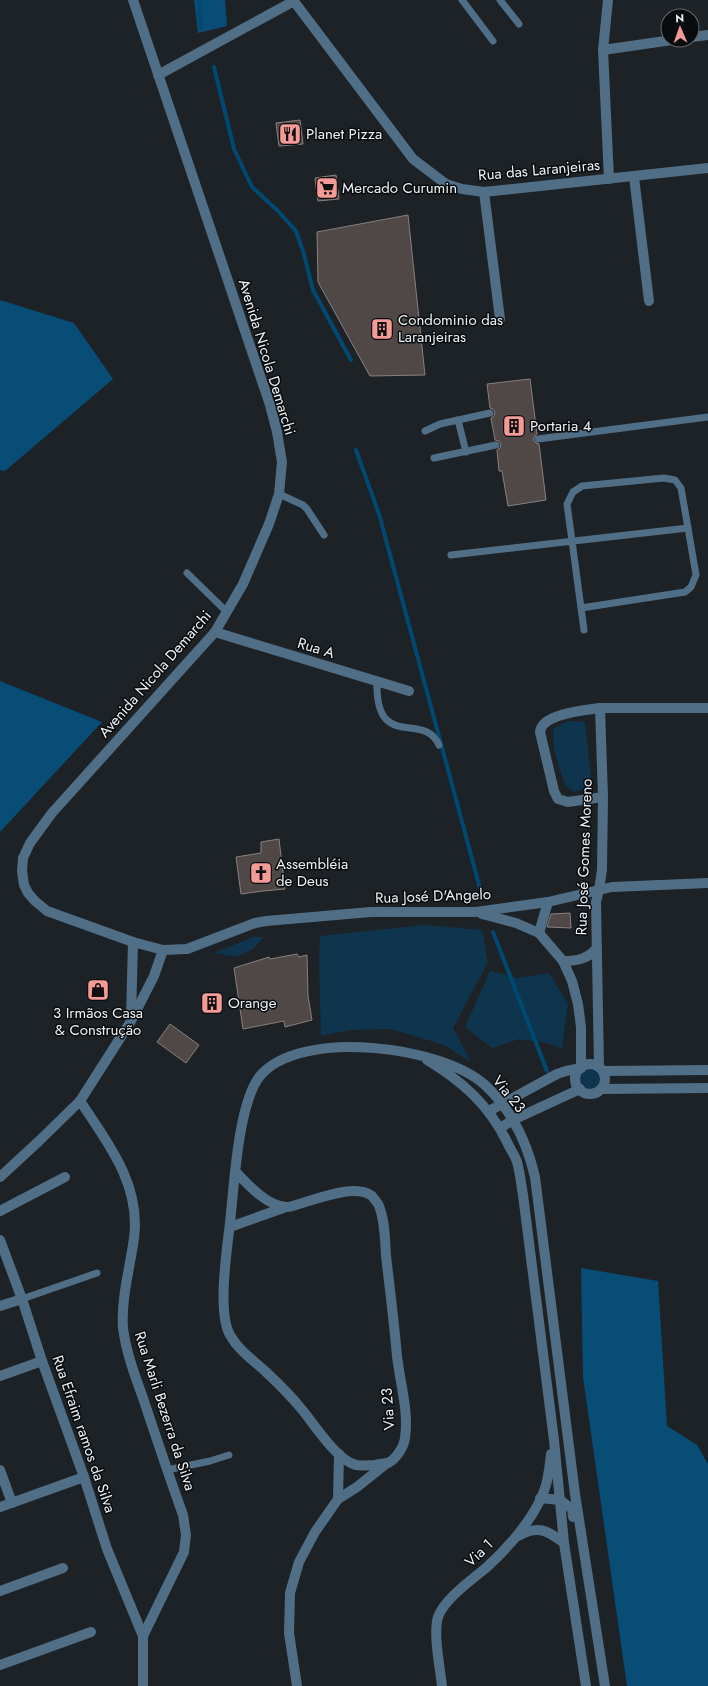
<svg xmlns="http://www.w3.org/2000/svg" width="708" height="1686" font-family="Jost,sans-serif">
	<rect width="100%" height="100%" fill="#1d2227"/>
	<g fill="#0f354e">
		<polygon points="568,721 585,722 592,787 574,792 565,785 554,750 553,729"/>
		<polygon points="425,925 482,930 488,962 453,1028 471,1062 444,1045 391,1029 351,1030 321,1036 319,964 320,936"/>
		<polygon points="253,937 264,937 253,949 236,957 214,953"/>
		<polygon points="490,971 518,978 549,973 568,1004 562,1048 546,1043 519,1039 492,1048 465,1027"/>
		<circle cx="591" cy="1079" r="11"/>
	</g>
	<g fill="#084d75">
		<polygon points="194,0 225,0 227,26 198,33"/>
		<polygon points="0,300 74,323 113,379 5,471 0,470"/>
		<polygon points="0,681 102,722 0,832"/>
		<polygon points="581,1268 658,1281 667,1426 697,1445 708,1464 708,1686 627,1686 583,1377"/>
	</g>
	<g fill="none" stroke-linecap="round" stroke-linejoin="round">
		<g stroke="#014971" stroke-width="4">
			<polyline points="199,0 201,28"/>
			<polyline points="214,67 234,149 252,187 278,211 296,231 303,251 313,290 351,360"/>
			<polyline points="356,450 379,514 481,892"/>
			<polyline points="493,932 547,1071"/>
		</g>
	</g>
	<g fill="#504847" stroke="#897f7e">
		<polygon points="300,120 303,144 279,146 276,123"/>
		<polygon points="336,175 339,199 318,201 315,178"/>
		<polygon points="408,215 425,375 370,376 318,282 317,232"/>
		<polygon points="530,379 537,434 534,437 533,440 536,443 539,444 546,500 508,506 502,471 499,471 497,450 500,448 501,444 499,441 495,440 491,418 494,416 495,412 493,409 490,408 487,384"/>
		<polygon points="279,839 285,889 263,891 241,894 236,857 261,853 261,842"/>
		<polygon points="570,913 571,928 547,927 551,914"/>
		<polygon points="297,954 299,957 307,955 308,996 312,1020 285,1027 284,1021 243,1029 234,968 269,957 270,959"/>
		<polygon points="213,992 222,1008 210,1014 202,998"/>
		<polygon points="170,1024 199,1045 186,1063 157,1042"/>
	</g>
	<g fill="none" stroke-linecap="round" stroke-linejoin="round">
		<g stroke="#506e85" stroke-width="7">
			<polyline points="462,0 493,41"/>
			<polyline points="500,0 519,24"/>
			<polyline points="458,420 466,452"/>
			<polyline points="425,431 440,424 490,413"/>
			<polyline points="538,439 708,417"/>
			<polyline points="434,458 496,445"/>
			<polyline points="279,494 303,505 307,509 324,535"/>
			<polyline points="451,555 688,528 681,488 675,480 664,478 582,486 573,492 567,504 584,630"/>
			<polyline points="187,573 227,612"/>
			<polyline points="581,608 685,592 691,587 696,575 688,528"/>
			<path d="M377,681c-2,72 47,29 62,64"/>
			<polyline points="22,1299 97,1273"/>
			<polyline points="167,1470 210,1461 229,1455"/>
		</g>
		<g stroke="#506e85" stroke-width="10">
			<polyline points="293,0 413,159 446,184 462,189 484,192 708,168"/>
			<polyline points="608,0 603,50 609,179"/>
			<polyline points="692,37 708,35"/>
			<polyline points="603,50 672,40"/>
			<polyline points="158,75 294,1"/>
			<polyline points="634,177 649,301"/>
			<polyline points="484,192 500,319"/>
			<polyline points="215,632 409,691"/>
			<path d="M600,708c-15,2 -59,6 -60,24l14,59 4,8 10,3 35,-5"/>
			<polyline points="708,708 600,708 603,797 602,870 599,890 612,887 708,883"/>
			<path d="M427,1060c35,21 62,45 80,82 3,7 8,13 10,20 3,10 4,22 6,33l31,245 10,103 22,143"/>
			<path d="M80,1101c28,42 61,84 54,137 -4,30 -13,60 -11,90 3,24 12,48 20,70 13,39 26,78 40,117l3,20 -2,17 -41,84v50"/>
			<polyline points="489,1111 557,1074 566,1071 581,1068"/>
			<polyline points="500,1128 513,1120 580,1089"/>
			<path d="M236,1172c12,13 32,35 51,35 4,0 8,-2 12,-3 18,-5 57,-21 73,-8 2,3 6,7 7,10 6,15 6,34 7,50 4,33 8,67 11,100 3,27 12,55 8,82 -1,9 -9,21 -17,25 -1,0 -12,1 -13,2 -6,0 -13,1 -19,0 -18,-4 -41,-39 -52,-53 -12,-15 -25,-28 -39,-41 -13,-12 -26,-20 -35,-36 -13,-23 -3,-85 0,-112 4,-36 8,-120 30,-147 40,-48 183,-30 225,9 26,24 42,58 50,92l40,317 30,192"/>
			<polyline points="0,1211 65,1177"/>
			<polyline points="230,1227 286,1207"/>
			<polyline points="0,1240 22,1299 42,1361 84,1477 107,1549 143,1636"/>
			<polyline points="0,1306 22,1299"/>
			<polyline points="0,1376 42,1361"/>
			<polyline points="0,1470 12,1503"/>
			<polyline points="540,1498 560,1500 572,1509 573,1517"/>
			<polyline points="338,1499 339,1454"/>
			<polyline points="0,1507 84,1477"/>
			<path d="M518,1536c20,-11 29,-6 46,7"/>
			<polyline points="0,1591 63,1568"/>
			<polyline points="0,1665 91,1632"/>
			<polyline points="297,1686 289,1633 290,1593 299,1562 315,1532 338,1499 357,1487 387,1463"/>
			<path d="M442,1686c-2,-19 -9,-52 -4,-69 6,-18 35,-38 49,-50 23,-21 53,-55 60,-86 2,-9 3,-18 4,-27"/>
		</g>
		<g stroke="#506e85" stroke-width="10">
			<polyline points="133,0 270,405 277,432 282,462 279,494 269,524 243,584 215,632 52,813 30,843 23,858 22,871 24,885 28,893 35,901 47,911 133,942 163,950 187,949 255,923 266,921 371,912 476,912 548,902 599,890 596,902 599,1067"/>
			<polyline points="482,914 516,923 539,933 563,961 572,981 578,1004 581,1027 581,1068"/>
			<polyline points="539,933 548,902"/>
			<path d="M563,961c14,0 25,-2 34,-13"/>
			<polyline points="131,1018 133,942"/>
			<circle cx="590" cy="1079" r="15"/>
			<polyline points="603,1071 708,1070"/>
			<polyline points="601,1089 708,1088"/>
			<polyline points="0,1177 39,1141 80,1101 131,1021 154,976 163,950"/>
		</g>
	</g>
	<defs>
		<g id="restaurant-square" transform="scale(1.15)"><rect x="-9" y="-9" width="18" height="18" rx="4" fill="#f59b97" stroke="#090c0e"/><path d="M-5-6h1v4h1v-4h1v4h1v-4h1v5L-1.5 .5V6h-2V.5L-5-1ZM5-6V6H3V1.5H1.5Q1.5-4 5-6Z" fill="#111"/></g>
		<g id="supermarket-square" transform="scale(1.15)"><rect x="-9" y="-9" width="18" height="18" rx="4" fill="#f59b97" stroke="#090c0e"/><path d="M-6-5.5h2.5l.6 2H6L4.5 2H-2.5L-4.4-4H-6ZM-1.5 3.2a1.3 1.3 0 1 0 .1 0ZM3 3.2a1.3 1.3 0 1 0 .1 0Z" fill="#111"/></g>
		<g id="building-square" transform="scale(1.15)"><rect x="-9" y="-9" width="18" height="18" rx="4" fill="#f59b97" stroke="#090c0e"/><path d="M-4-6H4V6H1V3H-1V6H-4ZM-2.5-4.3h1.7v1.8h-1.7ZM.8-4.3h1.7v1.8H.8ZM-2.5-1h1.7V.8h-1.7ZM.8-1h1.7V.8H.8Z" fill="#111"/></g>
		<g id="church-square" transform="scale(1.15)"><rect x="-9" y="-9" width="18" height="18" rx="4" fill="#f59b97" stroke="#090c0e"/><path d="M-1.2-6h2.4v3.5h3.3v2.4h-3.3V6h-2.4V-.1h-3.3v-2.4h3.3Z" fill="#111"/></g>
		<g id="shop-square" transform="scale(1.15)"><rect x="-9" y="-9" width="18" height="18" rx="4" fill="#f59b97" stroke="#090c0e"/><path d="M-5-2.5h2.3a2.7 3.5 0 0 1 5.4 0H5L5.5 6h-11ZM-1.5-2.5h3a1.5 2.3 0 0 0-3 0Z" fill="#111"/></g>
	</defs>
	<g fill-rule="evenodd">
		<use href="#restaurant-square" x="290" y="134"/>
		<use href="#supermarket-square" x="327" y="188"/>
		<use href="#building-square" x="382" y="329"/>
		<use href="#building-square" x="514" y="426"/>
		<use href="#church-square" x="261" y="873"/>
		<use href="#shop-square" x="98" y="990"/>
		<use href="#building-square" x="212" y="1003"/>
	</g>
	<g text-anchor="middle" stroke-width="3" stroke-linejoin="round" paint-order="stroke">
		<g font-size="15" fill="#edf1f4" stroke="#090c0e" text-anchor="start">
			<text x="306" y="139">Planet Pizza</text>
			<text x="342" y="193">Mercado Curumin</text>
			<text x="398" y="325">Condominio das<tspan x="398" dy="17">Laranjeiras</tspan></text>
			<text x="530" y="431">Portaria 4</text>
			<text x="276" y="869">Assembléia<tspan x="276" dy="17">de Deus</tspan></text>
			<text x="228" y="1008">Orange</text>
			<text x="98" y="1018" text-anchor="middle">3 Irmãos Casa<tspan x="98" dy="17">&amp; Construção</tspan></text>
		</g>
		<g font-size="15" fill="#edf1f4" stroke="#090c0e">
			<text transform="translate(539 170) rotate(-5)" y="5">Rua das Laranjeiras</text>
			<text transform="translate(267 357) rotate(73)" y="5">Avenida Nicola Demarchi</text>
			<text transform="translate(316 648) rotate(17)" y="5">Rua A</text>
			<text transform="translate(155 674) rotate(-49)" y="5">Avenida Nicola Demarchi</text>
			<text transform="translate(584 857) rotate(-88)" y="5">Rua José Gomes Moreno</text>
			<text transform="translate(433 896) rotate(-2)" y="5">Rua José D'Angelo</text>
			<text transform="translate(509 1094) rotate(51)" y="5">Via 23</text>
			<text transform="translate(388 1409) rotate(-94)" y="5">Via 23</text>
			<text transform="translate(165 1411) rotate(72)" y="5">Rua Marli Bezerra da Silva</text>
			<text transform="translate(84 1434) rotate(71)" y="5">Rua Efraim ramos da Silva</text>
			<text transform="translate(479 1553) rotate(-44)" y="5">Via 1</text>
		</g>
	</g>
	<g transform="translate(680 28) rotate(358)"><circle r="19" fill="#090c0e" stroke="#64686a"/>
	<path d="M0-3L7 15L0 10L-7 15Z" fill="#f59b97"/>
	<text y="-6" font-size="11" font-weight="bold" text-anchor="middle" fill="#edf1f4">N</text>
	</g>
</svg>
